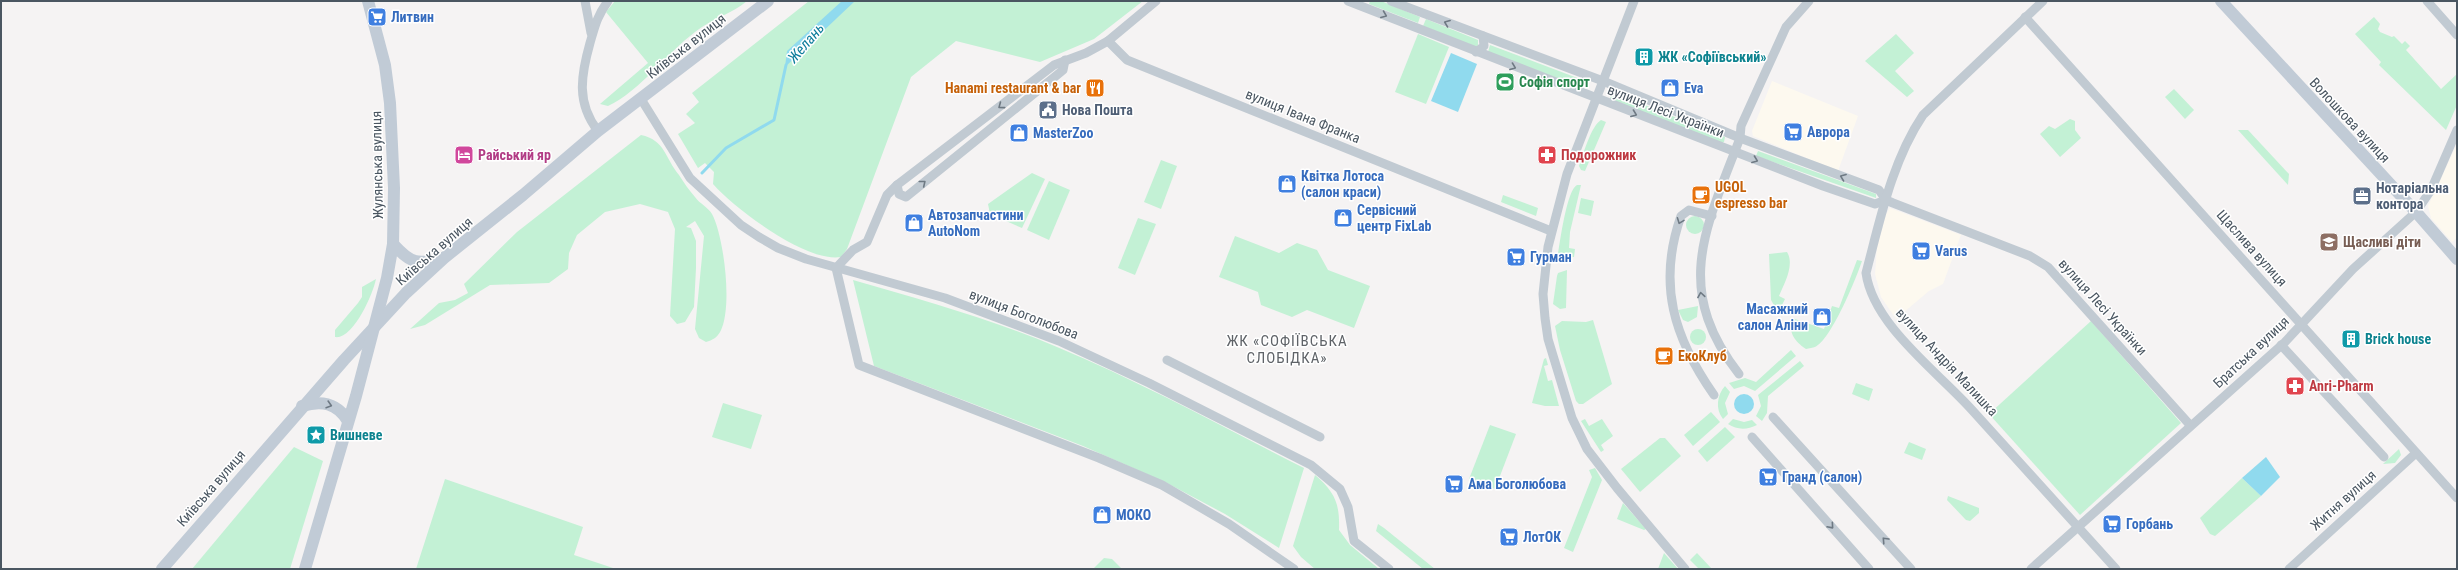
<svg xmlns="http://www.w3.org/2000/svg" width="2458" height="570" font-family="'Roboto Condensed',sans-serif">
	<rect width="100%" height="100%" fill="#f5f3f3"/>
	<g fill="#fdf9ef">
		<polygon points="1772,81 1858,116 1838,171 1753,136 1752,131"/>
		<polygon points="2457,144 2457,238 2452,242 2431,218 2428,206"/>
		<polygon points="1890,208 1961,235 1943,284 1929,291 1896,319 1881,297 1875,274 1877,247 1886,214"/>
	</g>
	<g fill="#c3f1d5">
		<path d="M615,1h132c-15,13 -36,18 -52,31 -28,21 -55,59 -87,74l-8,-2 48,-41 -42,-51z"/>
		<path d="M809,1h334l-49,38 -54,23 -84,-21 -45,36 -64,172 -6,8c-34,6 -106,-48 -128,-73l1,-12 -9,-9 -7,5 -20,-34 17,-11 -9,-9 13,-12 -7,-9z"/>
		<polygon points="1370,1 1381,1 1420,17 1418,23 1369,4"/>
		<polygon points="2374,17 2380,24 2378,29 2380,32 2392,37 2394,36 2402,44 2405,41 2410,46 2406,50 2441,89 2457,74 2457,105 2446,130 2379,65 2381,62 2355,34"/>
		<polygon points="1426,19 1478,40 1478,45 1476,47 1423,26"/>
		<polygon points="1418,34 1449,47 1426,104 1395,92"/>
		<polygon points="1896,34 1914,53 1895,71 1914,91 1907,97 1865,61"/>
		<polygon points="1490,45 1580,79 1580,84 1578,86 1488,52"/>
		<polygon points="2174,89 2194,110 2185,119 2165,97"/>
		<polygon points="1612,92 1725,137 1724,142 1721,143 1610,99"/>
		<polygon points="2070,119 2075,121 2075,130 2081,138 2060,157 2040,134 2049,126 2055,129"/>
		<path d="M1601,120l5,2 -21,49 -4,-1 -2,-4c4,-11 12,-40 22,-46z"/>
		<polygon points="2238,130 2248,130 2289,174 2288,185"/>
		<path d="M641,135c24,5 24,23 38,40 5,8 10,15 16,22 5,7 13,10 17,17 12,21 24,109 3,124 -3,2 -6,3 -9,4l-7,-4 -4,-9 9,-93 -9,-15 -9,6 5,1 5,13v27l-2,39 -9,15 -8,2 -7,-8 5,-87 -7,-17 -28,-8 -35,8 -28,23 -8,18 -1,16 -19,14 -59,2 -65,40 -15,4 29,-26 16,-3 13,-7 -4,-9 53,-52z"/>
		<polygon points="1758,151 1876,194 1876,198 1756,156"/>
		<polygon points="1161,160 1177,166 1161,209 1144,202"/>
		<polygon points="1032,173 1045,179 1022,228 990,214 988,204"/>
		<polygon points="1049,181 1070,190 1049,240 1027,230"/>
		<path d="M1577,185h4l-11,47 -1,16 6,1 -1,8 -12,1 -4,-4c2,-13 9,-64 19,-69z"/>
		<polygon points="1503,195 1538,208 1536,216 1501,202"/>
		<polygon points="1581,198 1594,201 1591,216 1578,213"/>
		<circle cx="1695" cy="225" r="9"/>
		<polygon points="1138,218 1156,224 1135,275 1118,268"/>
		<polygon points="1235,236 1279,253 1297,243 1317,250 1328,270 1370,286 1354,328 1307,310 1292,317 1261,305 1258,292 1219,277"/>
		<path d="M1787,252c8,13 -3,32 -8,44l6,3 -3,6 -7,2 -4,-7 -2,-46z"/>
		<path d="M1857,260l5,1c-6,18 -31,79 -47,86 -2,1 -6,1 -9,2 -12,-8 -18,-17 -14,-31l32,11 8,-23 7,2z"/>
		<polygon points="1567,270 1566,308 1560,309 1553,304 1557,276 1558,273"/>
		<path d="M376,279c-3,15 -23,61 -41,58v-7l23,-27 4,-6v-10z"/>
		<path d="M853,280c69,20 138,39 204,67 84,35 166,80 247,121l-25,80 -54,-34 -60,-32 -82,-36 -209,-80z"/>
		<polygon points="1698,306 1697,317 1688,322 1683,320 1678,310"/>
		<polygon points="1593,320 1612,384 1583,404 1579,404 1576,401 1560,350 1555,326 1562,321 1586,322"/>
		<polygon points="2091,321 2181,423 2080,515 1989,414"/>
		<circle cx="1698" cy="337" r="8"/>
		<polygon points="1791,350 1796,356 1755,391 1744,386 1734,389 1729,383 1745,378 1756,382"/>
		<polygon points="1546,358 1548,365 1544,366 1548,381 1552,380 1559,406 1545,406 1532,403 1544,359"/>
		<polygon points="1800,361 1804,366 1768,396 1767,413 1762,421 1756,416 1761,406 1758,395"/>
		<polygon points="1856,383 1873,389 1869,401 1852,394"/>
		<path d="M1725,386l5,6 -5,11 3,11 -5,5c-8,-10 -6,-24 2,-33z"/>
		<polygon points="723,403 762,415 751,449 712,437"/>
		<polygon points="1711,412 1720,422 1693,446 1684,435"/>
		<polygon points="1585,419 1589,426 1602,419 1613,436 1601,445 1604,450 1601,452 1581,421"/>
		<path d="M1733,419l11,3 8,-2 5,5c-10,5 -20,5 -29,-1z"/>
		<polygon points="1490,425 1516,434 1495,489 1469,479"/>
		<polygon points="1725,427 1735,437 1707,462 1698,451"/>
		<polygon points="1660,438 1665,438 1681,456 1640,492 1621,469"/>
		<polygon points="1909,442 1926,449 1922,460 1904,453"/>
		<polygon points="294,447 323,461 290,569 192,569"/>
		<polygon points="2399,449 2401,455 2395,463 2383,464"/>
		<polygon points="1595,468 1602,480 1573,552 1564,548 1592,477 1589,470"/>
		<path d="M1315,475c20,17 25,29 24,55l11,15 29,24h-64l-14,-12 -8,-11z"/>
		<polygon points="2242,478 2261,496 2215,536 2210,534 2200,518"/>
		<polygon points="445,479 583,527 574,555 616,569 416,569"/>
		<polygon points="1948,496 1979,508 1979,513 1970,521 1966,520 1947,500"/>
		<polygon points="1623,503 1646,529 1644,530 1617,519"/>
		<polygon points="1378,524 1384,528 1435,569 1423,569 1376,531"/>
		<polygon points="1664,553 1678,569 1658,569"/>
		<polygon points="1697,553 1712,569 1699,569 1690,560"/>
		<polygon points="1104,558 1112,559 1122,569 1093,569"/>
	</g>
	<g fill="#90daee">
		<polygon points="842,1 855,1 785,67 787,51"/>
		<polygon points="1451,53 1477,64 1458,112 1431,101"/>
		<circle cx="1744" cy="404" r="10"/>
		<polygon points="2266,457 2280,477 2261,496 2242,478"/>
	</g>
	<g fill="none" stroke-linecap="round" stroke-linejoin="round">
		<polyline stroke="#90daee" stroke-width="3" points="702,173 726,148 774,120 786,65"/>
		<g stroke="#c1cad2" stroke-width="9">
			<polyline points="585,1 591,33"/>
			<polyline points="1348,1 1823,186 1875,204 1886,200 1893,203 2030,256 2048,267 2190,425"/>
			<polyline points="1391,1 1603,81 1740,138 1879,190 1886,200"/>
			<polyline points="1634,1 1567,174 1548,247 1543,294 1545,318 1548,339 1572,418 1587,449 1617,488 1685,569"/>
			<path d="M2043,1l-120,114c-31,46 -43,105 -57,158 7,52 72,99 106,137 48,53 96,106 144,159"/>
			<polyline points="2427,1 2457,35"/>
			<polyline points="2025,17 2457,498"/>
			<polyline points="1108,41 1127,60 1551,231"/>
			<polyline points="1476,52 1484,46 1483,36"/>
			<polyline points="641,99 690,178 741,225 759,237 778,248 806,259 945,298 1059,341 1149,383 1311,465 1340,489 1348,507 1354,541 1389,569"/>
			<path d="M598,131c-22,-28 -17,-56 -8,-88 5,-17 7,-27 18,-42"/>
			<polyline points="897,185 899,194 906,197 1057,75 1063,70 1065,60"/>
			<path d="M1712,216l-23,-6 -8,6c-24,68 -7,122 33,179"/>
			<polyline points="836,268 859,365 1099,458 1162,485 1229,524 1294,569"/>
			<polyline points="836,268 853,250 867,242 887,195 897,185 1054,65 1086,53 1108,41 1156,1"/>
			<polyline points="2281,345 2384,457"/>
			<polyline points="1167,360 1320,437"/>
			<path d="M1739,374c-67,-86 -33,-146 1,-236l1,-12 45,-99 23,-26"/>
			<polyline points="1773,417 1911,569"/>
			<polyline points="1752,437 1869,569"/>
			<polyline points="2031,569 2285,342 2353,269 2416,212 2431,190 2457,130"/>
			<polyline points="2289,569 2416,453"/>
		</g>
		<g stroke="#c1cbd6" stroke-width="12">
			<polyline points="2221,1 2416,212 2457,259"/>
			<path d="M393,244c18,20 25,21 50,14"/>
			<path d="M302,406c20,-6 35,-3 46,15"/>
			<polyline points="162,569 344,360 406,293 444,258 523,195 598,131 768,1"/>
			<polyline points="305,569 356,396 387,278 393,244 394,188 390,103 385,65 368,1"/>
		</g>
	</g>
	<defs><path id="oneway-chevron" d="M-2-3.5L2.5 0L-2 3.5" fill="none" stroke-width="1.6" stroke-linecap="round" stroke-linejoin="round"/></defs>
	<g stroke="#6e7983">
		<use href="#oneway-chevron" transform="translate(1384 15) rotate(22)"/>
		<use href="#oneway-chevron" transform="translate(1447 23) rotate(-159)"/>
		<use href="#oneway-chevron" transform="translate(1513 67) rotate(21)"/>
		<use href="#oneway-chevron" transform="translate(1001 106) rotate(143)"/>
		<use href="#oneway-chevron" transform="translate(1634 114) rotate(21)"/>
		<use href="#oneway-chevron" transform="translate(1755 160) rotate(21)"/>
		<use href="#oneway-chevron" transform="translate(1843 177) rotate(-159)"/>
		<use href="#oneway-chevron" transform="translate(923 183) rotate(-39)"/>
		<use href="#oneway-chevron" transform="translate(1680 221) rotate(111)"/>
		<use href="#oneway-chevron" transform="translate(1701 295) rotate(-99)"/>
		<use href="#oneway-chevron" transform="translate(1831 526) rotate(49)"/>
		<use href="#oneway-chevron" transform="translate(1885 540) rotate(-133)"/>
	</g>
	<use stroke="#6e7984" href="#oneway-chevron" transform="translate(329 405) rotate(17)"/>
	<defs>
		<g id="supermarket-square" transform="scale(1)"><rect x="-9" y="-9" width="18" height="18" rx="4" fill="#3f7fe0" stroke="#fff"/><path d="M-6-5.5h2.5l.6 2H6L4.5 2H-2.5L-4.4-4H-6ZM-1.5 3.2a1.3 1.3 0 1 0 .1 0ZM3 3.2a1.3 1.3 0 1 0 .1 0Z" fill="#fff"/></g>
		<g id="building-square" transform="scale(1)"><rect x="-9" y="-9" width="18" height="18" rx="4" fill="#0f9aa8" stroke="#fff"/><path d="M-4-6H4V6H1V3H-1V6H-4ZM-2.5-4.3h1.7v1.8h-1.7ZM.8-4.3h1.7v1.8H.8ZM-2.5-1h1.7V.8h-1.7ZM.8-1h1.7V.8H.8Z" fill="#fff"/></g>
		<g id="stadium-square" transform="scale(1)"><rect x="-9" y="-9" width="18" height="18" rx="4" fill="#2e9e5b" stroke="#fff"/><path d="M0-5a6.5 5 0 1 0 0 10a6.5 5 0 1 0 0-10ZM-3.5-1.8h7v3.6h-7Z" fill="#fff"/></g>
		<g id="restaurant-square" transform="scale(1)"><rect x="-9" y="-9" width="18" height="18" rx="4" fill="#e8710a" stroke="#fff"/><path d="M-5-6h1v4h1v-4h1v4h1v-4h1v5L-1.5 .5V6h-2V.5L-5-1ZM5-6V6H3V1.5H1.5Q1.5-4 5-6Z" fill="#fff"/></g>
		<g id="shop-square" transform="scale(1)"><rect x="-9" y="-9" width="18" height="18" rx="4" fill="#3f7fe0" stroke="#fff"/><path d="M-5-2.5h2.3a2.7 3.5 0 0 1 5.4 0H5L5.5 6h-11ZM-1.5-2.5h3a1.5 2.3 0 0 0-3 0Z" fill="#fff"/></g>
		<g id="civic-square" transform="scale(1)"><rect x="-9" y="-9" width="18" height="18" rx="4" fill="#5c6f8a" stroke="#fff"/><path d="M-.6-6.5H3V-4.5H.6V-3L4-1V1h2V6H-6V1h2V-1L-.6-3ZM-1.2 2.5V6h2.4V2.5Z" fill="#fff"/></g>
		<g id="hotel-square" transform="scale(1)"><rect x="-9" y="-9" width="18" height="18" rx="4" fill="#d1479c" stroke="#fff"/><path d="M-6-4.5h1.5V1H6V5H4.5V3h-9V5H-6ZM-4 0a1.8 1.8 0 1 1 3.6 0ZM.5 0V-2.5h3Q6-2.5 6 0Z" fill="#fff"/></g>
		<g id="pharmacy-square" transform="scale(1)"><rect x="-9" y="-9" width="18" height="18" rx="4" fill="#e0444e" stroke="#fff"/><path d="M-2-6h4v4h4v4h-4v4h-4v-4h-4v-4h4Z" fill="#fff"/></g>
		<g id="cafe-square" transform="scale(1)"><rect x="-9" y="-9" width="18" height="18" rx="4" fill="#e8710a" stroke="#fff"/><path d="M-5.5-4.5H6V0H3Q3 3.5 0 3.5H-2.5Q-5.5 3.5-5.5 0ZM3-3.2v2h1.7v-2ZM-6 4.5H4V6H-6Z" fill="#fff"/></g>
		<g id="office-square" transform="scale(1)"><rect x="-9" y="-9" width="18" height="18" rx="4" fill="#5c6f8a" stroke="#fff"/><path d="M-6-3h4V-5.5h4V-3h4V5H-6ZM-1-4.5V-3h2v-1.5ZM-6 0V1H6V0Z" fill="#fff"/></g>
		<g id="school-square" transform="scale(1)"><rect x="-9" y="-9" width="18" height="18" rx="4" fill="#8d6e63" stroke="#fff"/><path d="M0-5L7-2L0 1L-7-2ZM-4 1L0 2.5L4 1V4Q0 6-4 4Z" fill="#fff"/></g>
		<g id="sight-square" transform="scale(1)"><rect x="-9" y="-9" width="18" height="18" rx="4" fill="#0f9aa8" stroke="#fff"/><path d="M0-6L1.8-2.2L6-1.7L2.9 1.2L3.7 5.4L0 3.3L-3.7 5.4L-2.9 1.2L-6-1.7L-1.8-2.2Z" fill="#fff"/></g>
	</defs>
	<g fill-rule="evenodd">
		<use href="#supermarket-square" x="377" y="17"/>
		<use href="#building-square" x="1644" y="57"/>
		<use href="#stadium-square" x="1505" y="82"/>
		<use href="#restaurant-square" x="1095" y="88"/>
		<use href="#shop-square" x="1670" y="88"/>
		<use href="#civic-square" x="1048" y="110"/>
		<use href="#supermarket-square" x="1793" y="132"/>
		<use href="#shop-square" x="1019" y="133"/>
		<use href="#hotel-square" x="464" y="155"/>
		<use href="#pharmacy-square" x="1547" y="155"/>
		<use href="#shop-square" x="1287" y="184"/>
		<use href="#cafe-square" x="1701" y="195"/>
		<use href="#office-square" x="2362" y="196"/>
		<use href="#shop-square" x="1343" y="218"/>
		<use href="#shop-square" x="914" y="223"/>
		<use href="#school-square" x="2329" y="242"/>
		<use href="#supermarket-square" x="1921" y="251"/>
		<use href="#supermarket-square" x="1516" y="257"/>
		<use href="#shop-square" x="1822" y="317"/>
		<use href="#building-square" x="2351" y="339"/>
		<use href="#cafe-square" x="1664" y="356"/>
		<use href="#pharmacy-square" x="2295" y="386"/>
		<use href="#sight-square" x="316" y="435"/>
		<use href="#supermarket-square" x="1768" y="477"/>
		<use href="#supermarket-square" x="1454" y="484"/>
		<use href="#shop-square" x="1102" y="515"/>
		<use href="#supermarket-square" x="2112" y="524"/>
		<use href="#supermarket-square" x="1509" y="537"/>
	</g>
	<g text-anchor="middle" stroke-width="3" stroke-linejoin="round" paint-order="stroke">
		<g font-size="14" font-weight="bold" fill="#366cbe" stroke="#fff" text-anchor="start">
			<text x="391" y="22">Литвин</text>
			<text x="1684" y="93">Eva</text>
			<text x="1807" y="137">Аврора</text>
			<text x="1033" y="138">MasterZoo</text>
			<text x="1301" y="181">Квітка Лотоса<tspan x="1301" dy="16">(салон краси)</tspan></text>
			<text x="1357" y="215">Сервiсний<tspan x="1357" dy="16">центр FixLab</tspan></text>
			<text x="928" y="220">Автозапчастини<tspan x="928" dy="16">AutoNom</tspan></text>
			<text x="1935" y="256">Varus</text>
			<text x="1530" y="262">Гурман</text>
			<text x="1808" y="314" text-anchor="end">Масажний<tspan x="1808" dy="16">салон Аліни</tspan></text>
			<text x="1782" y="482">Гранд (салон)</text>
			<text x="1468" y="489">Ама Боголюбова</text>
			<text x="1116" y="520">МОКО</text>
			<text x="2126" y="529">Горбань</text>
			<text x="1523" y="542">ЛотОК</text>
		</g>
		<g font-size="14" fill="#4a5661" stroke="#fff">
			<text transform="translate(686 46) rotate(-38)" y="5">Київська вулиця</text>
			<text transform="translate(1666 111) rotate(21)" y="5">вулиця Лесі Українки</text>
			<text transform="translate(1303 116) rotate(22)" y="5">вулиця Івана Франка</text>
			<text transform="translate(2350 120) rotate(47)" y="5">Волошкова вулиця</text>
			<text transform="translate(377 165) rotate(-91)" y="5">Жулянська вулиця</text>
			<text transform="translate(2252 248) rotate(48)" y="5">Щаслива вулиця</text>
			<text transform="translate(434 251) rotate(-41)" y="5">Київська вулиця</text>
			<text transform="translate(2103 307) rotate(48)" y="5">вулиця Лесі Українки</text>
			<text transform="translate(1024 314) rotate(21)" y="5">вулиця Боголюбова</text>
			<text transform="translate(2251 352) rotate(-43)" y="5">Братська вулиця</text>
			<text transform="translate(1947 362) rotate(47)" y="5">вулиця Андрія Малишка</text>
			<text transform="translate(211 488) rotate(-49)" y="5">Київська вулиця</text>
			<text transform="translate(2343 500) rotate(-42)" y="5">Житня вулиця</text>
		</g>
		<g font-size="14" font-weight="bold" fill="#0d838f" stroke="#fff" text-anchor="start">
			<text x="1658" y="62">ЖК «Софіївський»</text>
			<text x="2365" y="344">Brick house</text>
			<text x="330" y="440">Вишневе</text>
		</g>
		<g font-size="14" font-weight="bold" fill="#27864d" stroke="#fff" text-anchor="start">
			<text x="1519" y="87">Софія спорт</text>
		</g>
		<g font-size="14" font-weight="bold" fill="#c56008" stroke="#fff" text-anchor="start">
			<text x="1081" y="93" text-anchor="end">Hanami restaurant &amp; bar</text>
			<text x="1715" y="192">UGOL<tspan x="1715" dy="16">espresso bar</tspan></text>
			<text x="1678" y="361">ЕкоКлуб</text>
		</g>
		<g font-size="14" font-weight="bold" fill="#4e5e75" stroke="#fff" text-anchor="start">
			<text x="1062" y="115">Нова Пошта</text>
			<text x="2376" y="193">Нотаріальна<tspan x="2376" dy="16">контора</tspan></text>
		</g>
		<g font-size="14" font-weight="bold" fill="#b23c85" stroke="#fff" text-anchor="start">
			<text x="478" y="160">Райський яр</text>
		</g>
		<g font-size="14" font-weight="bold" fill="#be3a42" stroke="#fff" text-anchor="start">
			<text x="1561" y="160">Подорожник</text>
			<text x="2309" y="391">Anri-Pharm</text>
		</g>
		<g font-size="14" font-weight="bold" fill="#785e54" stroke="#fff" text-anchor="start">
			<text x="2343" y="247">Щасливі діти</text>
		</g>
		<g font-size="15" font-style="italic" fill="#0c7c9b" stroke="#fff">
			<text transform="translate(806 43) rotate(-49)" y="5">Желань</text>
		</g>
		<g font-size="15" letter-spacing="1" fill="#5f6368" stroke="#fff">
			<text x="1287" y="346">ЖК «СОФІЇВСЬКА<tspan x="1287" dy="17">СЛОБІДКА»</tspan></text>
		</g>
	</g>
	<rect width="2458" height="570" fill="none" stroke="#4a5661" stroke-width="4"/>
</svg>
